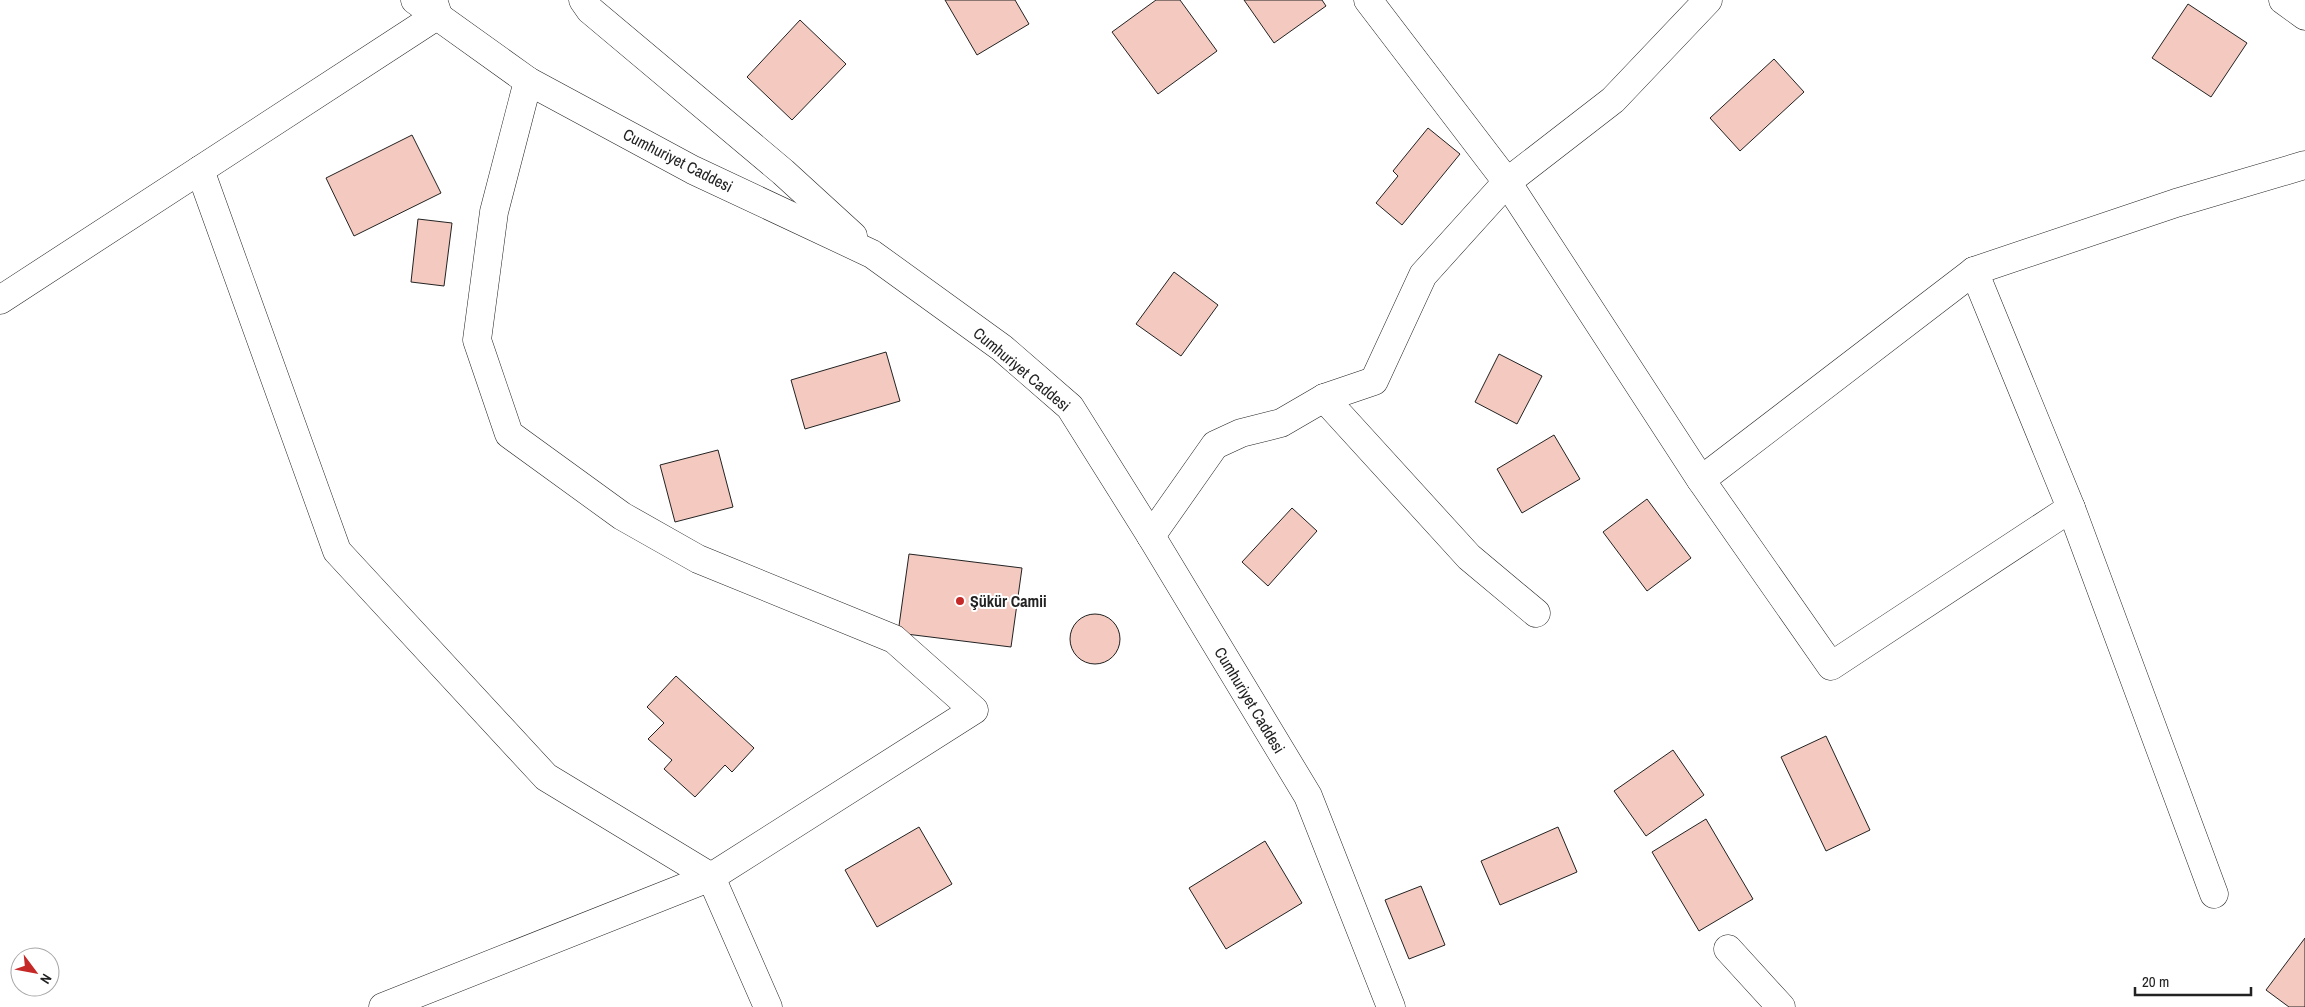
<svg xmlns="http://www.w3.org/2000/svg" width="2305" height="1007" font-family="'Archivo Narrow',sans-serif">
	<rect width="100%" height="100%" fill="#fff"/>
	<g fill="#f3c9c0" stroke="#222">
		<polygon points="945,0 1015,0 1029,24 977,55"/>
		<polygon points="1156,0 1180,0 1217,51 1158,94 1112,32"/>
		<polygon points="1244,0 1322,0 1326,6 1274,43"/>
		<polygon points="2188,4 2247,43 2211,97 2152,58"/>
		<polygon points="800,20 846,64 792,120 747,77"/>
		<polygon points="1774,59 1804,92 1740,151 1710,118"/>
		<polygon points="1428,128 1460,154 1402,225 1376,203 1398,176 1393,171"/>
		<polygon points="412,135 441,193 354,236 326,178"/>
		<polygon points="418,219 452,223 444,286 411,282"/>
		<polygon points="1174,272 1218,305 1181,356 1136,324"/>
		<polygon points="886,352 900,401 805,429 791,380"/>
		<polygon points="1499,354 1542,376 1517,424 1475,402"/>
		<polygon points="1554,435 1580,479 1522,513 1497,469"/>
		<polygon points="718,450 733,507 675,522 660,465"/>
		<polygon points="1647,499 1691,558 1647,591 1603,532"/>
		<polygon points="1292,508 1317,531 1268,586 1242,562"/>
		<polygon points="909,554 1022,568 1011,647 898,633"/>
		<circle cx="1095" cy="639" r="25"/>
		<polygon points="676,676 754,748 732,772 725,765 695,797 664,769 672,760 648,739 664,723 647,707"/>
		<polygon points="1826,736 1870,830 1826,851 1781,757"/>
		<polygon points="1673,750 1704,795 1646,836 1614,791"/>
		<polygon points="1706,819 1753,899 1699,931 1652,852"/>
		<polygon points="919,827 952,884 877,927 845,870"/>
		<polygon points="1558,827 1577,872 1500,905 1481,861"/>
		<polygon points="1265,841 1302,903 1226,949 1189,888"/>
		<polygon points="1421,886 1445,945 1409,959 1385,900"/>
		<polygon points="2305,938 2305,1007 2289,1007 2266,990"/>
	</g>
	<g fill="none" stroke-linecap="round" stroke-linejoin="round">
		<g stroke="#222" stroke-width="29">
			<g id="minor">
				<polyline points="415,0 528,81 693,170 872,254 1002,348 1070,407 1151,536 1308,796 1391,1007"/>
				<polyline points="583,0 590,10 783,172 853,236"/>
				<polyline points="1368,0 1507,182 1701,480 1831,666 2071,508 2214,894"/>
				<polyline points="2283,0 2305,16"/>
				<polyline points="200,170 337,551 546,777 711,877 974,710 894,639 698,559 622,516 509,434 477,340 494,212 528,81"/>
				<polyline points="1974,271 2071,508"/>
				<polyline points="0,300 438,15 433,0"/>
				<polyline points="1324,398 1469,557 1536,613"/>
				<polyline points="1701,480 1974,271 2176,203 2305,165"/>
				<polyline points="1151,536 1215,445 1241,433 1281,423 1324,398 1374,381 1423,275 1507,182 1613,100 1708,0"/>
				<polyline points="1728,949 1781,1007"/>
				<polyline points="383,1007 711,877 768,1007"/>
			</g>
		</g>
		<use href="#minor" stroke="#fff" stroke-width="28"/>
	</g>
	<circle fill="#c62828" stroke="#fff" stroke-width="2" cx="960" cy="601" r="5"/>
	<g text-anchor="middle" stroke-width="4" stroke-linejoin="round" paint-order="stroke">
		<g font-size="16" fill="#222" stroke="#fff">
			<text transform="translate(678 160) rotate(27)" y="6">Cumhuriyet Caddesi</text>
			<text transform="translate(1022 369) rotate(40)" y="6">Cumhuriyet Caddesi</text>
			<text transform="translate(1250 700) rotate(59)" y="6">Cumhuriyet Caddesi</text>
		</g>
		<g font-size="16" font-weight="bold" fill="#222" stroke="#fff" text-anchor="start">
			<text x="970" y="607">Şükür Camii</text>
		</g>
	</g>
	<g transform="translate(35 972) rotate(122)"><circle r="24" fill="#ffffff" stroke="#a7a7a7"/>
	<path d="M0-4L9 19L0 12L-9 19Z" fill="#c62828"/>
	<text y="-8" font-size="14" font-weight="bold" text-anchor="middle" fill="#222222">N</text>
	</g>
	<path d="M2135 987v8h116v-8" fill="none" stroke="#222222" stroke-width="2.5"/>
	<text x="2142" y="987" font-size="15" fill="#222222" stroke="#ffffff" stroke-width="4" paint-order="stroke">20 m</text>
</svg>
